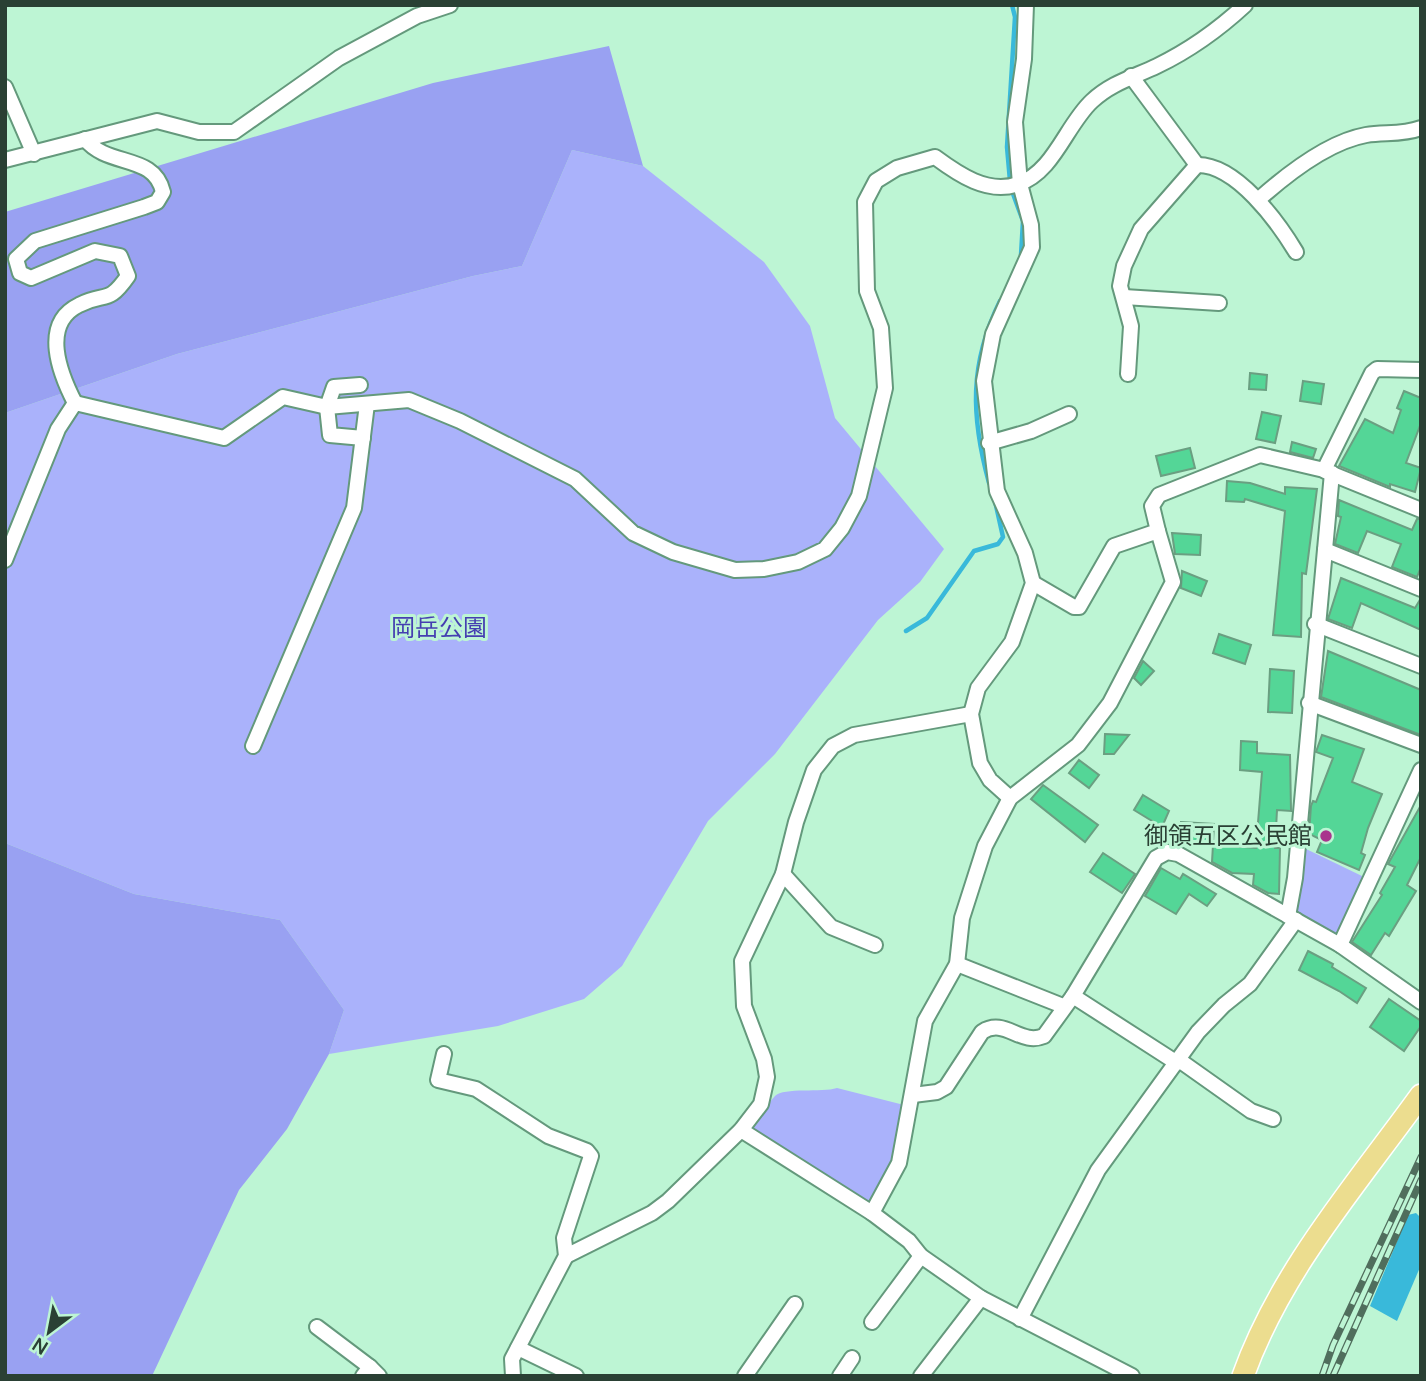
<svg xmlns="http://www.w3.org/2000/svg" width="1426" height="1381" font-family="Manrope,'Noto Sans JP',sans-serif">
	<rect width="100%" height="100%" fill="#bdf5d4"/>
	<g fill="#aab2fb">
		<polygon points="572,150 643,166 764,262 810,326 835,418 944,549 920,582 878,620 775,754 708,821 622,966 584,999 498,1026 329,1054 344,1010 280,920 134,894 5,843 5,413 177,354 473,276 522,266"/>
		<polygon points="1304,848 1364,877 1338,938 1296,913"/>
		<path d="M837,1088l67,17 -8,50 -25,50 -119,-75c9,-10 14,-25 23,-34 9,-9 47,-3 62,-8z"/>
	</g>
	<g fill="#99a1f2">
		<polygon points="609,46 643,166 572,150 522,266 473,276 177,354 5,413 5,212 433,83"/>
		<polygon points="5,843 134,894 280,920 344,1010 329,1054 287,1129 239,1190 152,1376 5,1376"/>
	</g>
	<polygon fill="#39b9da" points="1416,1213 1421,1218 1421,1265 1397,1321 1370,1306 1408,1215"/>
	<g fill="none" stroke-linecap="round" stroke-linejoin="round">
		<g stroke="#39b9da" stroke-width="4.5">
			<polyline points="1010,181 1007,147 1015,17 1012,5"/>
			<polyline points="1012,191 1023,221 1021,255"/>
			<path d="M989,483c-18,-66 -20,-119 11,-182"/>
			<polyline points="906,631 927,618 974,551 998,544 1003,537 995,501"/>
		</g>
	</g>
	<g fill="#54d697" stroke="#6a9f81" stroke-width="2">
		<polygon points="1250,373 1267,375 1266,390 1249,389"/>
		<polygon points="1303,381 1324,384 1321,404 1300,401"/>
		<polygon points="1404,391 1421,398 1421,423 1406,463 1421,468 1415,492 1390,484 1390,487 1339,466 1365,419 1393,433 1401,410 1397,408"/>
		<polygon points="1262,412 1281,416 1275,443 1256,439"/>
		<polygon points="1292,442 1316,449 1313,458 1290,452"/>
		<polygon points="1190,448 1195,468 1161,476 1156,456"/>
		<polygon points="1227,481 1250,483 1285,494 1285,487 1317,489 1306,574 1302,573 1301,637 1273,635 1285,511 1245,499 1244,502 1226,501"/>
		<polygon points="1339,500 1412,530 1417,519 1421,519 1421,567 1417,577 1392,567 1401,544 1367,531 1358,553 1335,544 1341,517 1338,516"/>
		<polygon points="1172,533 1201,535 1200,555 1175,554"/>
		<polygon points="1182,571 1207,581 1201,596 1181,588"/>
		<polygon points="1341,578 1415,608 1421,598 1421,630 1361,603 1352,628 1328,619"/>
		<polygon points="1219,634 1251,645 1245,664 1213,653"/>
		<polygon points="1328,651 1421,690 1421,735 1321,697"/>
		<polygon points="1143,661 1154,671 1141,685 1134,678"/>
		<polygon points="1270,669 1294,671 1292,713 1268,712"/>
		<polygon points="1105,734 1129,735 1114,754 1104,754"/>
		<polygon points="1322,735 1364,749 1352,782 1382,794 1368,828 1361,853 1365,855 1359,870 1317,852 1322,840 1309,834 1311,806 1313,801 1316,802 1333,758 1316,752"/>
		<polygon points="1241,741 1257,742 1257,753 1290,755 1291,811 1277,810 1275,848 1280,848 1279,894 1268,893 1253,885 1254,874 1232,873 1212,862 1213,845 1256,848 1262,772 1240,770"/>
		<polygon points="1079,760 1099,775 1089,788 1069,773"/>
		<polygon points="1043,785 1098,825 1085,842 1031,799"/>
		<polygon points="1143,795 1169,811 1162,827 1134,810"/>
		<polygon points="1421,805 1421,857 1407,885 1416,891 1389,936 1385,933 1371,955 1352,942 1382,895 1380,893 1395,867 1388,864"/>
		<polygon points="1181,822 1214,824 1213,843 1180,841"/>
		<polygon points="1103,853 1135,874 1122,893 1090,872"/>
		<polygon points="1161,868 1180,879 1183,874 1216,894 1207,906 1189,894 1176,914 1145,896"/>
		<polygon points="1308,951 1333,964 1332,967 1366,988 1357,1003 1339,991 1299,970"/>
		<polygon points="1389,999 1421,1021 1421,1026 1404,1051 1370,1027"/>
	</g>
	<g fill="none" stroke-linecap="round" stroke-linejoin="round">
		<g stroke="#64997c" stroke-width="18">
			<g id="minor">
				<polyline points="5,87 34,154"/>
				<polyline points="5,160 157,121 199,132 234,132 339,58 417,16 450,5"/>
				<path d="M1197,165c39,-1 81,57 99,87"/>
				<path d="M1258,200c28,-25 69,-58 108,-65 19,-3 36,0 55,-7"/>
				<polyline points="1124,297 1219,303"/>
				<polyline points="1128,374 1131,326 1120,286 1124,266 1141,229 1197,165 1131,76"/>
				<polyline points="360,385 334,387 327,407 330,435 363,438"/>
				<path d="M75,403c-15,-29 -35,-79 4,-98 27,-14 28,1 49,-29l-8,-20 -25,-5 -64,27 -11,-5 -4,-14 19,-18 109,-34 13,-5 6,-10c-9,-39 -55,-24 -78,-53"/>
				<polyline points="989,443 1031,431 1069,414"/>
				<polyline points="1325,471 1421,510"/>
				<polyline points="1325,550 1421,589"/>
				<path d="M5,560l53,-131 17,-26 149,35 59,-41 44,10 82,-7 51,21 115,58 58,54 40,19 62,18 29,-1 34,-7 27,-13 17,-21 17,-32 26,-108 -4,-60 -14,-37 -2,-89 11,-21 21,-13 38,-11c23,17 53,38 83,27 36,-12 48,-59 74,-83 19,-18 42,-24 65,-35 33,-16 61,-36 88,-61"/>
				<polyline points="1033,583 1074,607 1079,607 1114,546 1158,531 1152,506 1159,495 1260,455 1324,470 1372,373 1377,369 1421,370"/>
				<polyline points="1315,624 1421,666"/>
				<polyline points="1309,703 1421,745"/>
				<polyline points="253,746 354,508 367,404"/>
				<polyline points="1010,798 990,780 980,763 971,714 978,688 1012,642 1033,583 1025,553 997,491 984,381 993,334 1032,247 1031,225 1020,184 1015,122 1024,59 1026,5"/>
				<polyline points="783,874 831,927 875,945"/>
				<polyline points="1288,916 1295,878 1332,473"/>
				<polyline points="1340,945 1421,770"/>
				<polyline points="957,964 1063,1006"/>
				<polyline points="1073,996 1177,1063"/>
				<polyline points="444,1054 438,1080 476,1089 548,1136 587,1151 591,1156 564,1238 566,1256 512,1359 513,1376"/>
				<polyline points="1179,1060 1251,1111 1273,1119"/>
				<path d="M913,1095l24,-3 9,-5 36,-55c23,-15 38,14 62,4l29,-40 83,-138 11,-6 11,2 162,91 81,57"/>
				<polyline points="741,1130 872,1213"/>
				<polyline points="566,1256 652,1213 668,1201 741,1130 761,1104 767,1077 764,1059 744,1006 742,961 783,874 796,822 814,770 833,746 854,735 971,714"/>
				<polyline points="1020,1319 1098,1170 1198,1032 1224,1005 1250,984 1296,920"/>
				<polyline points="872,1322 921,1256"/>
				<polyline points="317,1327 370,1367"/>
				<polyline points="518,1348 576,1376"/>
				<polyline points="363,1376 370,1367 379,1376"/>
				<polyline points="745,1376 795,1304"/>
				<polyline points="840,1376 852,1358"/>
				<polyline points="921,1376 981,1298"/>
				<polyline points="1132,1376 981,1298 921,1256 909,1241 872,1213 899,1163 925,1021 957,964 962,918 985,846 1010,798 1078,745 1110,703 1173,582 1158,531"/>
			</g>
		</g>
		<g stroke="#fff" stroke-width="24">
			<path id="primary" d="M1243,1376c38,-106 113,-191 178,-281"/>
		</g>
		<use href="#minor" stroke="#fff" stroke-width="14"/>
		<use href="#primary" stroke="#ecdd8f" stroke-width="21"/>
		<g stroke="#506e5d" stroke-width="7">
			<g id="rail">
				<polyline points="1322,1376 1333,1345 1421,1157"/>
				<polyline points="1333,1376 1421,1180"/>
			</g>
		</g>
		<use href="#rail" stroke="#bdf5d4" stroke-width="4.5" stroke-dasharray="13" stroke-linecap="butt"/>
	</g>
	<circle fill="#a9348d" stroke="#bdf5d4" stroke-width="2.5" cx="1326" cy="836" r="7"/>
	<g text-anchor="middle" stroke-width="6" stroke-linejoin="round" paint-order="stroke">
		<g font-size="24" fill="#453eb1" stroke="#bdf5d4">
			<text x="439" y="636">岡岳公園</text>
		</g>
		<g font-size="24" fill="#2a4034" stroke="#bdf5d4" text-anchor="end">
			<text x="1312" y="844">御領五区公民館</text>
		</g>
	</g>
	<rect width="1426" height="1381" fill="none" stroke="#2a4034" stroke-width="14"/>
	<g transform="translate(49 1332) rotate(212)" stroke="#bdf5d4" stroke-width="5" paint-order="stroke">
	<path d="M0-5L12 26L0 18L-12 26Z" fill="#2a4034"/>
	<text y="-10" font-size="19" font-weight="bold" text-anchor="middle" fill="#2a4034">N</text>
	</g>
</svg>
